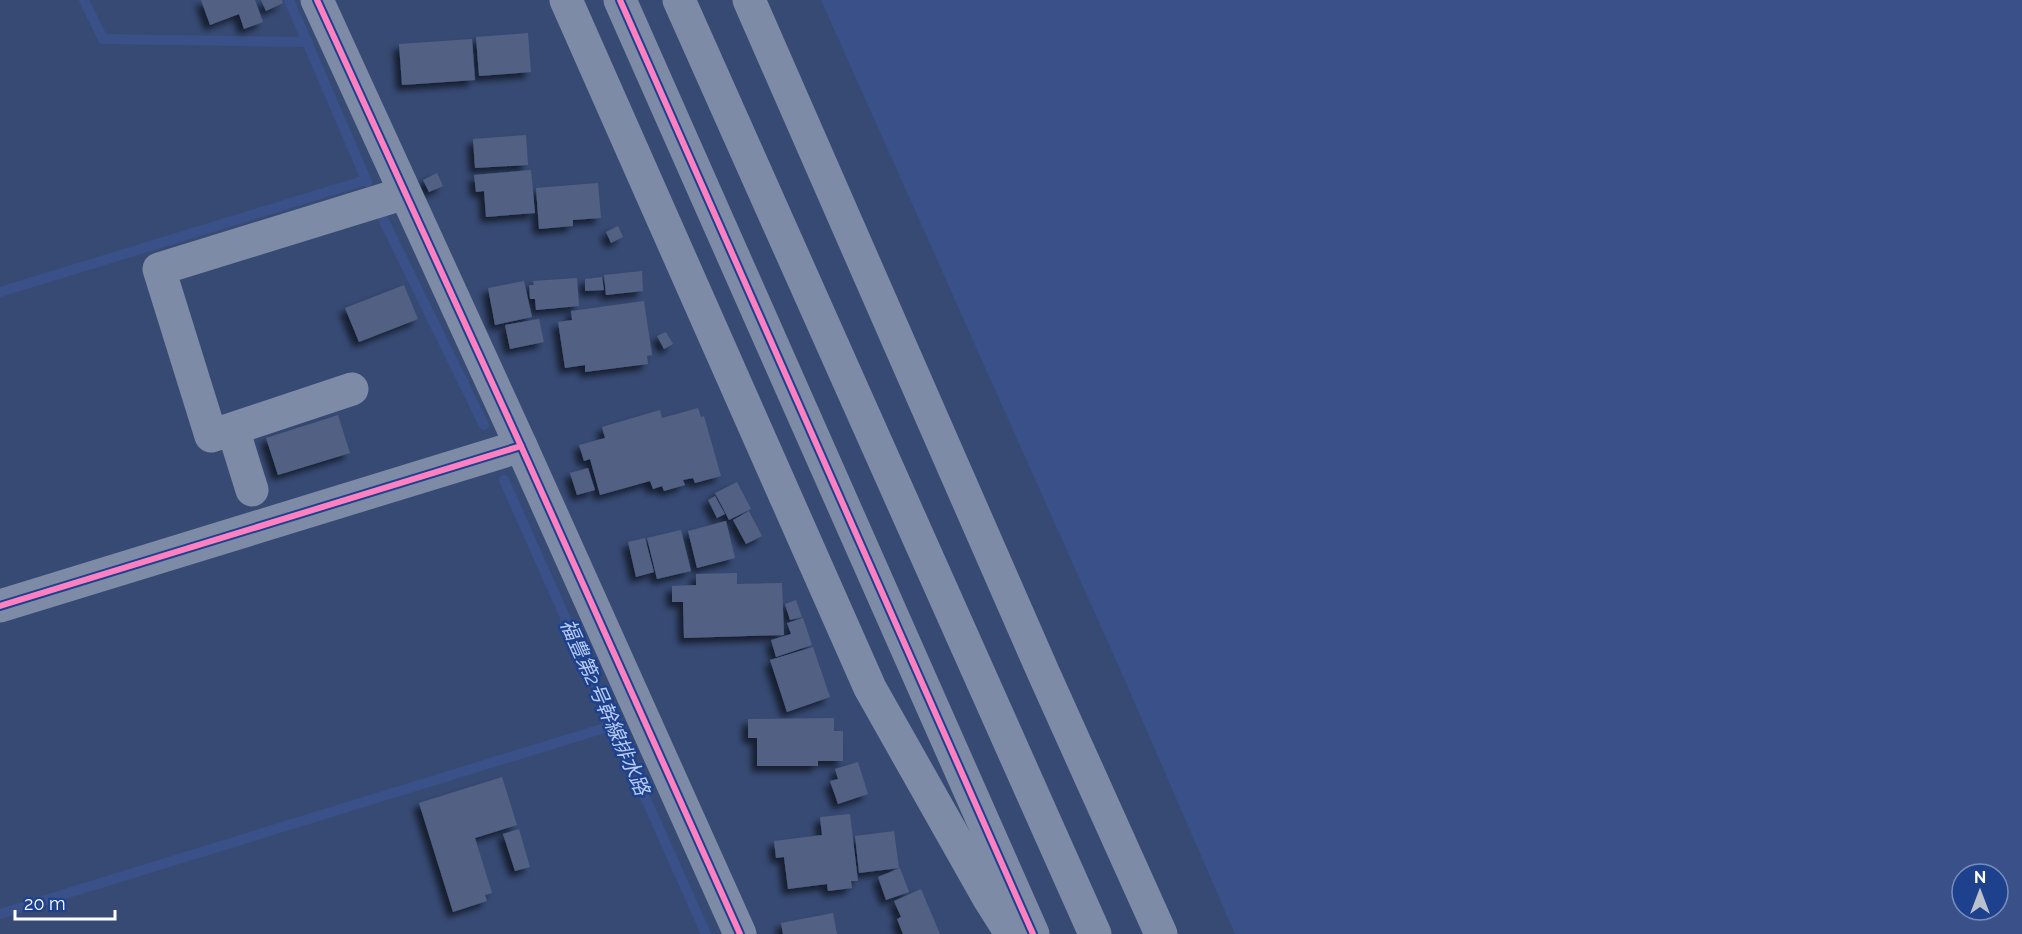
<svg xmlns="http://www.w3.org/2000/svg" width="2022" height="934" font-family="Raleway,'Noto Sans JP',sans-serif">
	<defs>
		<filter id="shadow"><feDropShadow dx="-5.5" dy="5.5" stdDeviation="3" flood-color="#0009"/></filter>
	</defs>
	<rect width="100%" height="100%" fill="#374a74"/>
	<path fill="#395188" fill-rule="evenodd" d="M821,0h1201v934h-787l-108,-249zM1962,874h36v36h-36z"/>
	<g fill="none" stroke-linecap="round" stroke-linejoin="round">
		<g stroke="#395188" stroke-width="10">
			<polyline points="84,0 103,39 308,42"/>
			<polyline points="289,0 367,182"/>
			<polyline points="382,217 484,425"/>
			<polyline points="0,292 366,180"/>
			<polyline points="504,480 706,934"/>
			<polyline points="0,914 611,726"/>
		</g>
	</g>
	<g fill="#516183" filter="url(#shadow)">
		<polygon points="201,0 255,0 263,22 244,29 239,14 210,25"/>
		<polygon points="261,0 282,0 283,3 266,11"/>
		<polygon points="528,33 531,72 479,76 476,37"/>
		<polygon points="472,39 475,80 402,85 399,44"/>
		<polygon points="526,135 528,165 475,168 473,139"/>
		<polygon points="531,170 535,213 486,217 484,191 476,192 474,175"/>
		<polygon points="437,173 443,186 429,192 423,180"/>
		<polygon points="598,183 601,218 573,220 573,226 539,229 536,188"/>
		<polygon points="618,226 623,237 611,243 606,232"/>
		<polygon points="642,271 643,291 606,295 604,275"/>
		<polygon points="602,277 604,290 585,291 585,279"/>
		<polygon points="577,278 579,306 536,310 535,299 530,299 529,285 534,285 533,281"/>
		<polygon points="524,281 532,317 495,325 488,288"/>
		<polygon points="404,285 418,319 359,342 345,308"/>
		<polygon points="644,301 652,355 647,356 648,364 585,372 585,365 565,368 558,322 572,320 571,311"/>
		<polygon points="539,319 544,342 510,349 505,325"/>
		<polygon points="666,332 673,344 664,349 657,336"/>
		<polygon points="698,408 701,417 704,416 721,476 695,483 693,478 683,480 685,485 664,491 662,486 653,489 650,481 600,495 590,459 584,461 579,445 605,438 602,427 660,410 662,418"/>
		<polygon points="338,415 350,453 278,475 266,438"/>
		<polygon points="588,468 595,490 577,495 570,473"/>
		<polygon points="737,482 751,509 729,520 715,493"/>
		<polygon points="715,496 725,514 717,518 708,500"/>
		<polygon points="749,511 762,536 746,544 733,520"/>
		<polygon points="726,521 735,558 697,568 688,531"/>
		<polygon points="681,530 691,571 657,579 647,538"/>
		<polygon points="645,538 654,572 636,577 628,542"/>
		<polygon points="737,573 737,584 782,583 784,635 684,638 683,602 672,602 672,586 696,585 696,574"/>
		<polygon points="796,600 802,617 790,620 785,604"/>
		<polygon points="803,618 812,645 776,657 771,640 791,634 787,623"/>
		<polygon points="813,647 830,697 787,712 770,660"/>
		<polygon points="834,718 834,731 843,731 843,761 818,761 818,766 757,766 757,738 748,738 748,719"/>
		<polygon points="858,762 868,794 838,804 830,781 838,779 835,769"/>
		<polygon points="502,777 517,825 475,838 492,893 485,895 487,901 453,912 419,803"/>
		<polygon points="850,814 858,881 851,881 852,888 828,891 827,884 788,889 784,857 776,858 774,841 822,835 820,817"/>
		<polygon points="519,829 530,867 515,871 503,834"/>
		<polygon points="894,831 899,868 859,873 855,836"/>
		<polygon points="900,868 909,892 886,900 878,877"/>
		<polygon points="921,889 940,934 903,934 897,919 901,917 894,901"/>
		<polygon points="833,913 837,934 783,934 781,923"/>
	</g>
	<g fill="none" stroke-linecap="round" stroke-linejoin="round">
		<g stroke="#7e8ba7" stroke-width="33">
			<polyline points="317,0 521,446 740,934"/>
			<polyline points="566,0 870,688 988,897 1005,924"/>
			<polyline points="620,0 1033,934"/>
			<polyline points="679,0 1095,934"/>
			<polyline points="749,0 1044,674 1161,934"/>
			<polyline points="352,389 211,436 159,269 405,193"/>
			<polyline points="233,429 252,490"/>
			<polyline points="0,606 521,446"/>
		</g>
		<g stroke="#1e418d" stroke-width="10">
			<g id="cycleway">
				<polyline points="317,0 521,446 740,934"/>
				<polyline points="620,0 1033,934"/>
				<polyline points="0,606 521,446"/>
			</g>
		</g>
		<use href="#cycleway" stroke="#ff80c0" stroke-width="6"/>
	</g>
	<g text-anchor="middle" stroke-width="5" stroke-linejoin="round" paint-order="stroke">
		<g font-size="20" font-style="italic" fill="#b8ccf3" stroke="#1e418d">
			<text transform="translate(605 707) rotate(66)" y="7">福豊第2号幹線排水路</text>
		</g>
	</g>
	<g transform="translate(1980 892)"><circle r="28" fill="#1e418d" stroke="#788dbb" stroke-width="1.5"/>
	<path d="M0-4.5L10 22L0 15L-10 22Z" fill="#b9c0ce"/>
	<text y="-9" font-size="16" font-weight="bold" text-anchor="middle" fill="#ffffff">N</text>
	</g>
	<path d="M15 910v9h100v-9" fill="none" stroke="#ffffff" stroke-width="3"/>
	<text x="24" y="910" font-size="18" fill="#ffffff" stroke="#1e418d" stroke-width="4.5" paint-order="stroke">20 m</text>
</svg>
